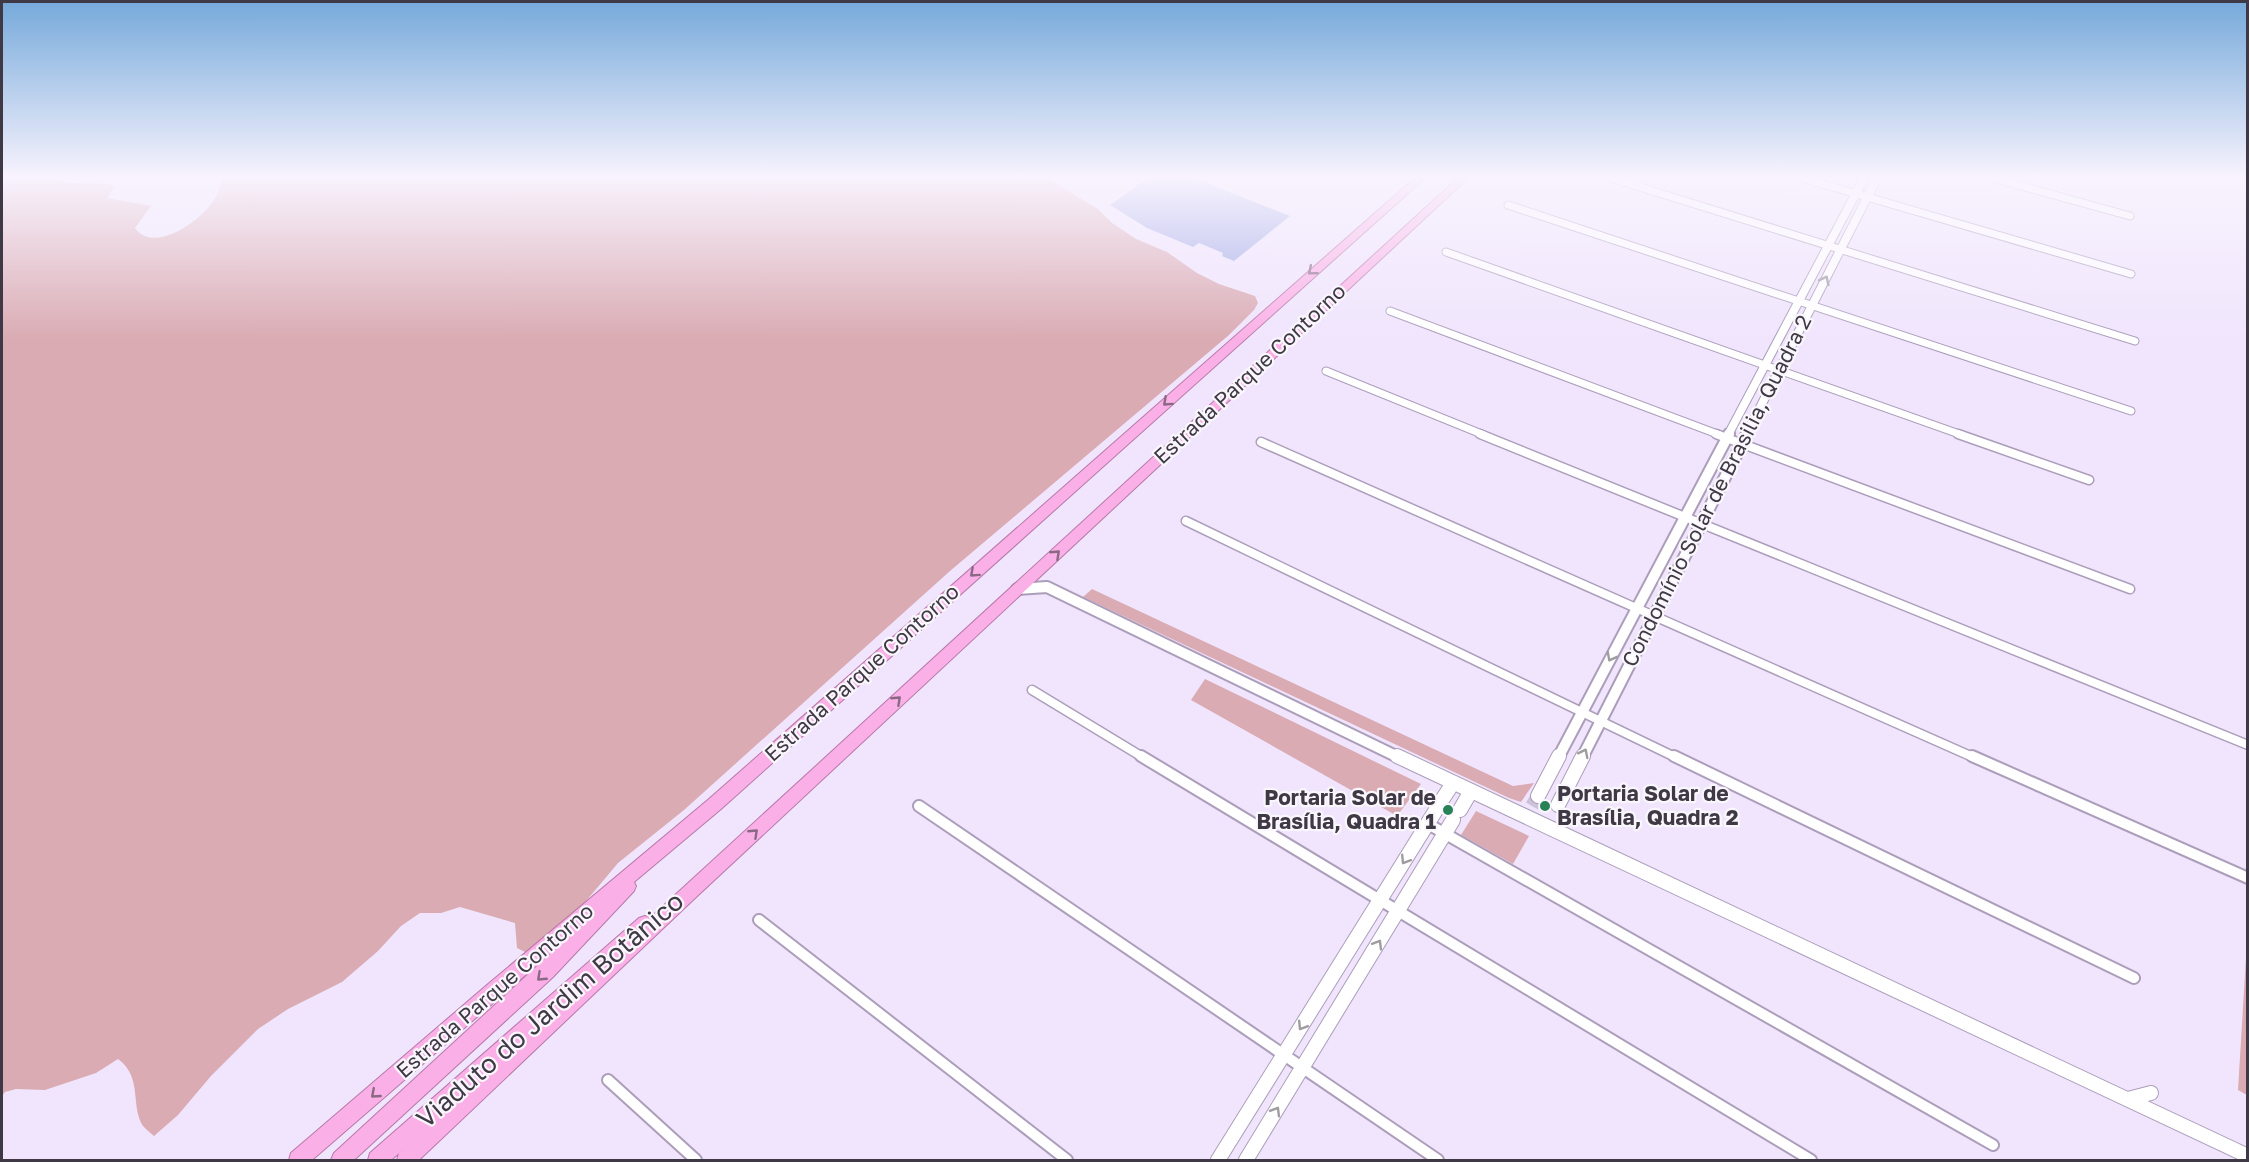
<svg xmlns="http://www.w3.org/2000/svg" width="2249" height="1162" font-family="'Golos Text',sans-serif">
	<rect width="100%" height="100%" fill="#f0e5fd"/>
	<g fill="#daabb3">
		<path d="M2,178h54l-1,3c20,4 41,0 60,5l-8,12 44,8 -16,22c19,27 67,-8 79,-28 5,-7 6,-15 9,-22h824l51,31 14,14 24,16 31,13 30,21 22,11 36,12 3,7 -4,7 -25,25 -279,236 -266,239 -66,53 -47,56 -40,36 -14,-7 -2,-25 -55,-16 -19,6h-21l-19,13 -23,25 -36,31 -54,27 -30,20 -47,47 -33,39 -24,21c-4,-3 -8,-7 -11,-10 -13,-20 0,-49 -25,-67l-22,14 -51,17 -29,-1 -11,3 -3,4z"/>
		<polygon points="1092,589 1513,786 1534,783 1521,802 1509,798 1083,597"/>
		<polygon points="1205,679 1421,784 1397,816 1191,700"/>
		<polygon points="1476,811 1529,836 1513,864 1461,835"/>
		<polygon points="2246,958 2248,958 2247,1095 2238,1090"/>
	</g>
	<polygon fill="#a1aae5" points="1148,178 1194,178 1290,216 1234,261 1222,256 1223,253 1199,243 1193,247 1147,228 1110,205"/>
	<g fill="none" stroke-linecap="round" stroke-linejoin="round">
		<polyline stroke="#cdc3d8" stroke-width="14" stroke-dasharray="14 7" stroke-linecap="butt" points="1532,806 1538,796"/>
		<g stroke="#ac9eba" stroke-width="9">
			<g id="minor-far2">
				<polyline points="1611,178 2135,341"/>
				<polyline points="1802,178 2131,274"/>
				<polyline points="1993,178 2130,216"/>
				<polyline points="1508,205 2131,411"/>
				<polyline points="1446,252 1962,435"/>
				<polyline points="1390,311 1720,435"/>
				<polyline points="1326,371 1484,435"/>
			</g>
		</g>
		<g stroke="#ac9eba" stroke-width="11">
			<g id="minor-far1">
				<polyline points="1480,434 2248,745"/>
				<polyline points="1716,434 2130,589"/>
				<polyline points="1958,434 2089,480"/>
				<polyline points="1261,442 1975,758"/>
				<polyline points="1186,521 1677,758"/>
				<polyline points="1032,690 1144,758"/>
			</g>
		</g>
		<g stroke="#ac9eba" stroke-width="14">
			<g id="minor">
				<polyline points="1141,756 1811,1160"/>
				<polyline points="1674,756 2134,978"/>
				<polyline points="1972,756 2248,878"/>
				<polyline points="919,806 1438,1160"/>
				<polyline points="1428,824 1993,1145"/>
				<polyline points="759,920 1067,1160"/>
				<polyline points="608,1080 696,1160"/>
			</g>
		</g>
		<g stroke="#ac9eba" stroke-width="10">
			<g id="tertiary-far2">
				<polyline points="1728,435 1864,178"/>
				<polyline points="1746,435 1877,178"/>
			</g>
		</g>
		<g stroke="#ac9eba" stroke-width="14">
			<g id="tertiary-far1">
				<polyline points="1017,589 1047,587 1400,758"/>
				<polyline points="1558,758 1729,434"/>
				<polyline points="1582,758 1747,434"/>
			</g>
		</g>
		<g stroke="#ac9eba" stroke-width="16">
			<g id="tertiary">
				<polyline points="1397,756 2248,1156"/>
				<polyline points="1538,796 1559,756"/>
				<polyline points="1442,800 1453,783"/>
				<polyline points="1558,805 1583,756"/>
				<polyline points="1460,810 1471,791"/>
				<polyline points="2128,1099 2151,1093"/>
				<polyline points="1218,1160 1436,810"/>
				<polyline points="1246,1160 1453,820"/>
			</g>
		</g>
		<g stroke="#b779a9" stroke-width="2">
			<g id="trunk">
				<polygon points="1415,178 1425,178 721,809 634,882 636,886 634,891 553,977 354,1160 331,1160 334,1153 560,945 312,1160 289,1160 291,1153 487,985 709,799"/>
				<polygon points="1458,178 1468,178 694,899 419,1160 397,1160 399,1153 405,1148 391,1160 368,1160 370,1153 639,918 645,916 650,918"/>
			</g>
		</g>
		<use href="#minor-far2" stroke="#fff" stroke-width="7"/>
		<use href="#minor-far1" stroke="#fff" stroke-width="8"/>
		<use href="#minor" stroke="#fff" stroke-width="10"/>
		<use href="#tertiary-far2" stroke="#fff" stroke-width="8"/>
		<use href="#tertiary-far1" stroke="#fff" stroke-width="10"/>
		<use href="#tertiary" stroke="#fff" stroke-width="14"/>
		<use href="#trunk" fill="#fab0e6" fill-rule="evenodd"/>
	</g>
	<defs><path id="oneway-chevron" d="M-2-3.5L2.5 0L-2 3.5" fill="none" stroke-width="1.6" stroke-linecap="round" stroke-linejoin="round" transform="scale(1.5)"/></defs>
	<g stroke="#8a6985">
		<use href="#oneway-chevron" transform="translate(1312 271) rotate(140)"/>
		<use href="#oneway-chevron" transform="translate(1167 402) rotate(138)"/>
		<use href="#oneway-chevron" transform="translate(1056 554) rotate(-43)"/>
		<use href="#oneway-chevron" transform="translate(974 573) rotate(138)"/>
		<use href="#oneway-chevron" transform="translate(897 700) rotate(-43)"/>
		<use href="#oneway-chevron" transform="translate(754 833) rotate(-43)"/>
		<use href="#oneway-chevron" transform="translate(541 977) rotate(137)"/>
		<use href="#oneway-chevron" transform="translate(375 1094) rotate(139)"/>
	</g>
	<g stroke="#9f9ca2">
		<use href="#oneway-chevron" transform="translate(1825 280) rotate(-63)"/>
		<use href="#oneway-chevron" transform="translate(1611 657) rotate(118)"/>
		<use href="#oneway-chevron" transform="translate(1584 753) rotate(-63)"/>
		<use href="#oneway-chevron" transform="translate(1405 860) rotate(122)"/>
		<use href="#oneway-chevron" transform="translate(1378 944) rotate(-59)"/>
		<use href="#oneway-chevron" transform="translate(1302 1026) rotate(122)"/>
		<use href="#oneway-chevron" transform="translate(1276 1111) rotate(-59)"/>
	</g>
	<linearGradient id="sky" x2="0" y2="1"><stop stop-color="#75a9da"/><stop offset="0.52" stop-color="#f8f3fe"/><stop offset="1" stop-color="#f8f3fe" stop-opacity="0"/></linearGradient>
	<rect width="2249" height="340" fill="url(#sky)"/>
	<g fill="#288257" stroke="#f9f6fc" stroke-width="2">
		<circle cx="1545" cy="806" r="6"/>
		<circle cx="1448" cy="810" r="6"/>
	</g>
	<g text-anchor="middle" stroke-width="4.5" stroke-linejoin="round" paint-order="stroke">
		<g font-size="21" fill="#3f3945" stroke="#f9f6fc">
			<text transform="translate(1250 374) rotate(-43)" y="7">Estrada Parque Contorno</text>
			<text transform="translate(1717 491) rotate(-63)" y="7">Condomínio Solar de Brasilia, Quadra 2</text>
			<text transform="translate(862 673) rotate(-42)" y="7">Estrada Parque Contorno</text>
			<text transform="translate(495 991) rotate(-41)" y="7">Estrada Parque Contorno</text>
		</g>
		<g font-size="21" font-weight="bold" fill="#3f3945" stroke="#f9f6fc" text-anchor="start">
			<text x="1557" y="801">Portaria Solar de<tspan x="1557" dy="24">Brasília, Quadra 2</tspan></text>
			<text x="1436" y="805" text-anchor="end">Portaria Solar de<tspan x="1436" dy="24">Brasília, Quadra 1</tspan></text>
		</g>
		<g font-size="26" fill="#3f3945" stroke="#f9f6fc">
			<text transform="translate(550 1010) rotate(-41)" y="9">Viaduto do Jardim Botânico</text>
		</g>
	</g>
	<rect width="2249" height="1162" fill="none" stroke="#3f3945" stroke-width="6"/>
</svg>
